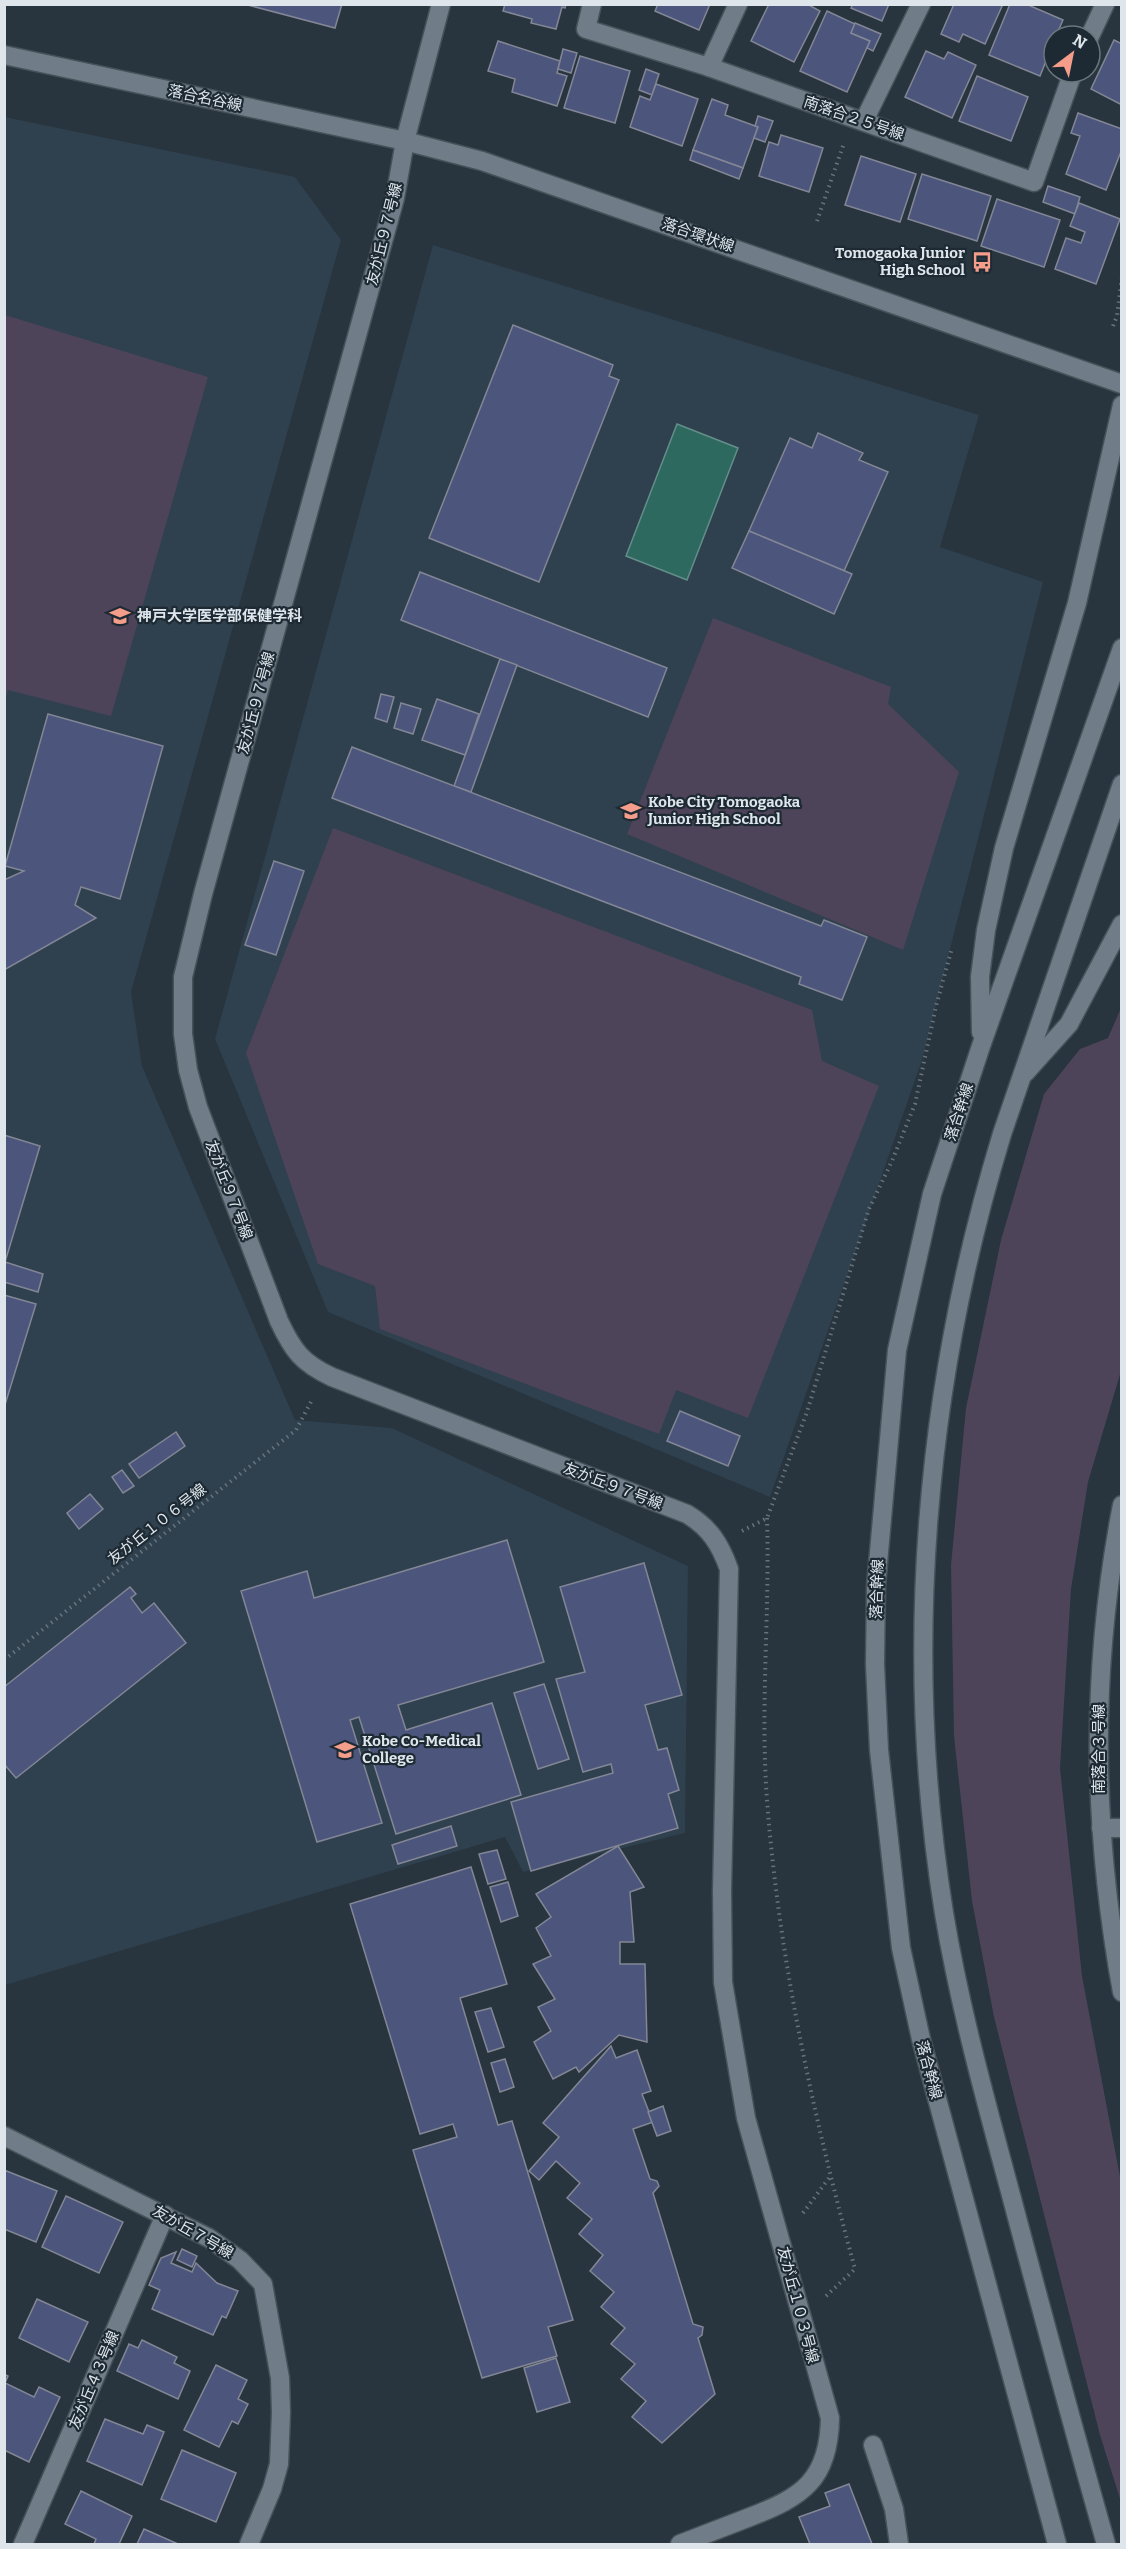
<svg xmlns="http://www.w3.org/2000/svg" width="1126" height="2549" font-family="Bitter,'Noto Sans JP',serif">
	<rect width="100%" height="100%" fill="#28343e"/>
	<g fill="#2f404e">
		<polygon points="5,117 295,177 341,240 131,992 142,1066 295,1420 392,1428 688,1566 685,1833 523,1872 505,1837 5,1985"/>
		<polygon points="433,245 979,415 940,547 1043,582 922,1060 770,1497 328,1312 215,1039"/>
	</g>
	<g fill="#4d445a">
		<polygon points="5,315 208,377 111,716 8,690 5,701"/>
		<polygon points="713,618 891,687 888,704 959,772 903,950 627,834"/>
		<polygon points="333,828 812,1010 822,1061 879,1086 748,1418 676,1390 659,1434 380,1329 375,1286 318,1264 246,1053"/>
		<polygon points="1121,1008 1121,1371 1088,1482 1071,1589 1060,1768 1082,1976 1121,2182 1121,2502 1100,2435 994,2017 972,1901 954,1736 951,1565 966,1408 1001,1240 1044,1094 1080,1049 1108,1038"/>
	</g>
	<polygon fill="#2e6960" stroke="#638e8a" stroke-width="1.5" points="677,424 738,448 687,580 626,556"/>
	<g fill="#4c567c" stroke="#828695" stroke-width="1.5">
		<polygon points="244,4 342,4 335,28"/>
		<polygon points="505,4 566,4 565,8 562,7 556,29 531,23 532,19 503,11"/>
		<polygon points="658,4 710,4 699,30 655,11"/>
		<polygon points="769,4 807,4 820,11 794,62 751,41"/>
		<polygon points="853,4 889,4 882,21 851,8"/>
		<polygon points="954,4 1003,4 985,44 963,34 959,42 941,34"/>
		<polygon points="1010,4 1026,4 1063,20 1056,36 1054,36 1054,41 1040,76 989,55"/>
		<polygon points="827,11 855,24 851,33 870,41 847,92 800,71"/>
		<polygon points="855,23 881,34 873,51 867,48 870,41 851,33"/>
		<polygon points="1114,40 1122,44 1122,105 1091,89"/>
		<polygon points="498,41 560,61 557,73 567,76 557,106 512,92 515,79 488,71"/>
		<polygon points="563,49 577,53 571,73 558,69"/>
		<polygon points="926,51 944,59 948,52 976,65 952,118 905,97"/>
		<polygon points="580,56 630,71 615,123 564,108"/>
		<polygon points="646,69 659,74 652,95 639,90"/>
		<polygon points="977,76 1028,97 1011,141 959,121"/>
		<polygon points="656,84 698,99 682,146 630,127 640,96 650,100"/>
		<polygon points="712,99 728,105 725,115 758,127 743,168 693,150"/>
		<polygon points="1078,113 1122,129 1122,149 1106,190 1066,174 1080,136 1071,133"/>
		<polygon points="758,116 773,121 765,142 754,138 758,127 755,126"/>
		<polygon points="781,135 823,148 809,192 759,176 769,142 778,145"/>
		<polygon points="693,150 743,168 739,179 690,160"/>
		<polygon points="861,156 916,174 900,222 845,205"/>
		<polygon points="922,174 991,196 977,241 908,219"/>
		<polygon points="1048,186 1080,197 1075,214 1043,202"/>
		<polygon points="997,199 1060,220 1044,267 981,246"/>
		<polygon points="1079,203 1120,219 1096,284 1055,269 1066,238 1081,243 1085,232 1070,226"/>
		<polygon points="513,325 613,365 609,376 619,380 539,582 429,538"/>
		<polygon points="818,433 863,453 859,460 888,472 844,571 749,531 790,438 812,448"/>
		<polygon points="749,531 852,574 834,614 732,568"/>
		<polygon points="420,572 667,668 648,717 401,620"/>
		<polygon points="500,659 517,665 471,792 454,786"/>
		<polygon points="381,694 394,697 387,722 375,718"/>
		<polygon points="437,699 479,714 465,755 422,740"/>
		<polygon points="401,703 421,709 413,734 394,728"/>
		<polygon points="48,714 163,746 120,899 81,887 75,905 96,918 4,970 4,880 24,871 5,866"/>
		<polygon points="352,747 821,926 824,920 867,937 842,1000 799,984 801,977 332,798"/>
		<polygon points="274,861 304,871 276,955 245,945"/>
		<polygon points="4,1135 40,1146 5,1262 43,1274 38,1292 4,1282"/>
		<polygon points="4,1295 36,1304 4,1408"/>
		<polygon points="680,1411 740,1436 728,1466 667,1441"/>
		<polygon points="176,1432 185,1446 139,1478 129,1464"/>
		<polygon points="122,1470 134,1486 123,1493 112,1477"/>
		<polygon points="90,1494 103,1509 79,1529 67,1513"/>
		<polygon points="507,1540 544,1662 398,1705 406,1730 492,1703 521,1795 396,1834 359,1717 350,1720 382,1823 317,1842 241,1591 307,1571 314,1598"/>
		<polygon points="644,1563 682,1695 645,1705 658,1750 667,1748 679,1790 668,1794 678,1828 531,1871 511,1802 613,1773 611,1764 583,1772 556,1679 585,1672 560,1587"/>
		<polygon points="130,1587 136,1594 131,1598 142,1613 154,1603 186,1643 16,1778 4,1764 4,1687"/>
		<polygon points="544,1684 569,1759 538,1769 514,1693"/>
		<polygon points="451,1826 457,1846 398,1864 392,1845"/>
		<polygon points="618,1846 644,1887 630,1892 634,1942 620,1942 620,1964 645,1964 647,2042 619,2035 579,2072 576,2067 553,2079 534,2042 551,2031 538,2007 555,1999 533,1964 551,1956 536,1928 551,1917 536,1894"/>
		<polygon points="497,1850 506,1879 488,1884 479,1854"/>
		<polygon points="471,1867 507,1984 460,1998 498,2125 512,2121 573,2320 548,2327 557,2356 482,2378 413,2150 457,2137 453,2124 420,2134 350,1904"/>
		<polygon points="508,1882 518,1916 501,1922 490,1887"/>
		<polygon points="491,2008 504,2047 488,2052 475,2012"/>
		<polygon points="611,2046 616,2058 637,2050 651,2091 642,2094 653,2122 633,2129 650,2179 657,2181 659,2186 653,2193 693,2324 703,2327 702,2335 698,2338 715,2394 662,2443 632,2417 646,2401 621,2379 635,2364 611,2344 625,2328 601,2307 614,2292 590,2271 603,2255 579,2234 592,2219 567,2198 580,2183 556,2161 539,2180 529,2171 559,2137 543,2123"/>
		<polygon points="505,2059 514,2087 500,2092 491,2063"/>
		<polygon points="663,2106 671,2131 657,2136 648,2112"/>
		<polygon points="4,2170 57,2191 36,2242 4,2229"/>
		<polygon points="66,2196 123,2222 99,2273 42,2247"/>
		<polygon points="182,2249 197,2256 192,2267 177,2260"/>
		<polygon points="176,2252 171,2263 192,2272 196,2263 217,2283 238,2291 226,2318 222,2316 213,2335 152,2309 160,2290 149,2285 161,2258"/>
		<polygon points="37,2299 88,2322 69,2362 19,2338"/>
		<polygon points="142,2340 177,2357 174,2363 190,2371 178,2399 117,2371 129,2344 138,2348"/>
		<polygon points="556,2358 570,2402 537,2412 524,2368"/>
		<polygon points="216,2365 247,2380 238,2399 248,2404 238,2424 232,2421 219,2447 184,2430"/>
		<polygon points="4,2374 8,2376 5,2383 34,2397 39,2387 60,2397 29,2462 4,2450"/>
		<polygon points="105,2419 143,2434 147,2425 164,2432 142,2485 87,2461"/>
		<polygon points="182,2450 236,2473 216,2522 161,2499"/>
		<polygon points="849,2484 872,2544 810,2544 799,2517 830,2506 825,2493"/>
		<polygon points="81,2491 132,2516 119,2544 94,2544 96,2539 65,2524"/>
		<polygon points="144,2529 178,2544 137,2544"/>
	</g>
	<g fill="none" stroke-linecap="round" stroke-linejoin="round">
		<g stroke="#465158" stroke-width="21">
			<g id="street">
				<polyline points="592,4 586,29 709,67 1034,182 1073,72"/>
				<polyline points="1090,36 1105,4"/>
				<polyline points="709,67 738,4"/>
				<polyline points="864,121 921,4"/>
				<path d="M1122,1505c-32,166 -30,321 0,487"/>
				<polyline points="1101,1828 1122,1828"/>
				<polyline points="4,2136 209,2238 240,2260 263,2284 280,2378 281,2413 279,2464 272,2489 249,2544"/>
				<polyline points="873,2445 894,2509 899,2544"/>
				<polyline points="23,2544 165,2215"/>
			</g>
		</g>
		<g stroke="#465158" stroke-width="21">
			<g id="secondary">
				<path d="M441,4l-36,137 -10,57 -192,696 -20,83v57l5,36 10,37 81,214c14,30 23,42 53,56l355,137c23,14 33,30 42,55l-7,322 1,91 23,136 84,300c-1,62 -28,79 -80,99 -23,9 -47,18 -70,27"/>
				<polyline points="4,55 405,141 482,161 1122,384"/>
				<polyline points="981,1032 980,977 986,930 1004,848 1077,603 1122,405"/>
				<polyline points="1025,1073 1069,1024 1122,924"/>
				<polyline points="1057,2544 921,2039 901,1948 879,1750 875,1664 876,1586 897,1350 932,1194 981,1046 1122,648"/>
				<path d="M1106,2544c-33,-116 -64,-232 -95,-349 -25,-93 -51,-186 -67,-282 -42,-261 -19,-527 58,-779l120,-350"/>
			</g>
		</g>
		<g stroke="#68737b" stroke-width="4" stroke-dasharray="1.5 4.5" stroke-linecap="butt">
			<polyline points="817,221 844,143"/>
			<polyline points="1113,326 1117,316 1122,277"/>
			<path d="M767,1518c3,94 -7,188 0,282 12,159 46,315 88,469l-29,27"/>
			<polyline points="742,1531 767,1518 807,1412 869,1209 892,1161 915,1104 936,1006 952,948"/>
			<polyline points="4,1660 296,1430 312,1400"/>
			<polyline points="803,2213 829,2178"/>
		</g>
		<use href="#street" stroke="#707d88" stroke-width="18"/>
		<use href="#secondary" stroke="#707d88" stroke-width="18"/>
	</g>
	<defs>
		<g id="bus-bare" transform="scale(1.62)"><path d="M-5-6H5V4H4V6H2V4H-2V6H-4V4H-5ZM-3.5-4V0h7V-4ZM-3.5 1.2v1.5H-2V1.2ZM2 1.2v1.5H3.5V1.2Z" fill="#f49d8b" stroke="#1e2a33" stroke-width="2.5" paint-order="stroke"/></g>
		<g id="school-bare" transform="scale(1.62)"><path d="M0-5L7-2L0 1L-7-2ZM-4 1L0 2.5L4 1V4Q0 6-4 4Z" fill="#f49d8b" stroke="#1e2a33" stroke-width="2.5" paint-order="stroke"/></g>
	</defs>
	<g fill-rule="evenodd">
		<use href="#bus-bare" x="982" y="262"/>
		<use href="#school-bare" x="120" y="616"/>
		<use href="#school-bare" x="631" y="811"/>
		<use href="#school-bare" x="345" y="1750"/>
	</g>
	<g text-anchor="middle" stroke-width="4.5" stroke-linejoin="round" paint-order="stroke">
		<g font-size="15" fill="#dee6ec" stroke="#1e2a33">
			<text transform="translate(205 98) rotate(12)" y="5">落合名谷線</text>
			<text transform="translate(854 118) rotate(19)" y="5">南落合２５号線</text>
			<text transform="translate(384 234) rotate(-76)" y="5">友が丘９７号線</text>
			<text transform="translate(698 235) rotate(19)" y="5">落合環状線</text>
			<text transform="translate(256 703) rotate(-75)" y="5">友が丘９７号線</text>
			<text transform="translate(959 1112) rotate(-72)" y="5">落合幹線</text>
			<text transform="translate(229 1190) rotate(69)" y="5">友が丘９７号線</text>
			<text transform="translate(613 1486) rotate(21)" y="5">友が丘９７号線</text>
			<text transform="translate(157 1524) rotate(-38)" y="5">友が丘１０６号線</text>
			<text transform="translate(877 1589) rotate(-88)" y="5">落合幹線</text>
			<text transform="translate(1099 1749) rotate(-90)" y="5">南落合３号線</text>
			<text transform="translate(929 2070) rotate(75)" y="5">落合幹線</text>
			<text transform="translate(193 2232) rotate(30)" y="5">友が丘７号線</text>
			<text transform="translate(798 2305) rotate(75)" y="5">友が丘１０３号線</text>
			<text transform="translate(94 2380) rotate(-67)" y="5">友が丘４３号線</text>
		</g>
		<g font-size="15" font-weight="bold" fill="#dee6ec" stroke="#1e2a33" text-anchor="start">
			<text x="965" y="258" text-anchor="end">Tomogaoka Junior<tspan x="965" dy="17">High School</tspan></text>
			<text x="137" y="621">神戸大学医学部保健学科</text>
			<text x="648" y="807">Kobe City Tomogaoka<tspan x="648" dy="17">Junior High School</tspan></text>
			<text x="362" y="1746">Kobe Co-Medical<tspan x="362" dy="17">College</tspan></text>
		</g>
	</g>
	<rect width="1126" height="2549" fill="none" stroke="#dee6ec" stroke-width="12"/>
	<g transform="translate(1072 54) rotate(32)"><circle r="28" fill="#1e2a33" stroke="#6b757d" stroke-width="1.5"/>
	<path d="M0-4.5L10 22L0 15L-10 22Z" fill="#f49d8b"/>
	<text y="-9" font-size="16" font-weight="bold" text-anchor="middle" fill="#dee6ec">N</text>
	</g>
</svg>
